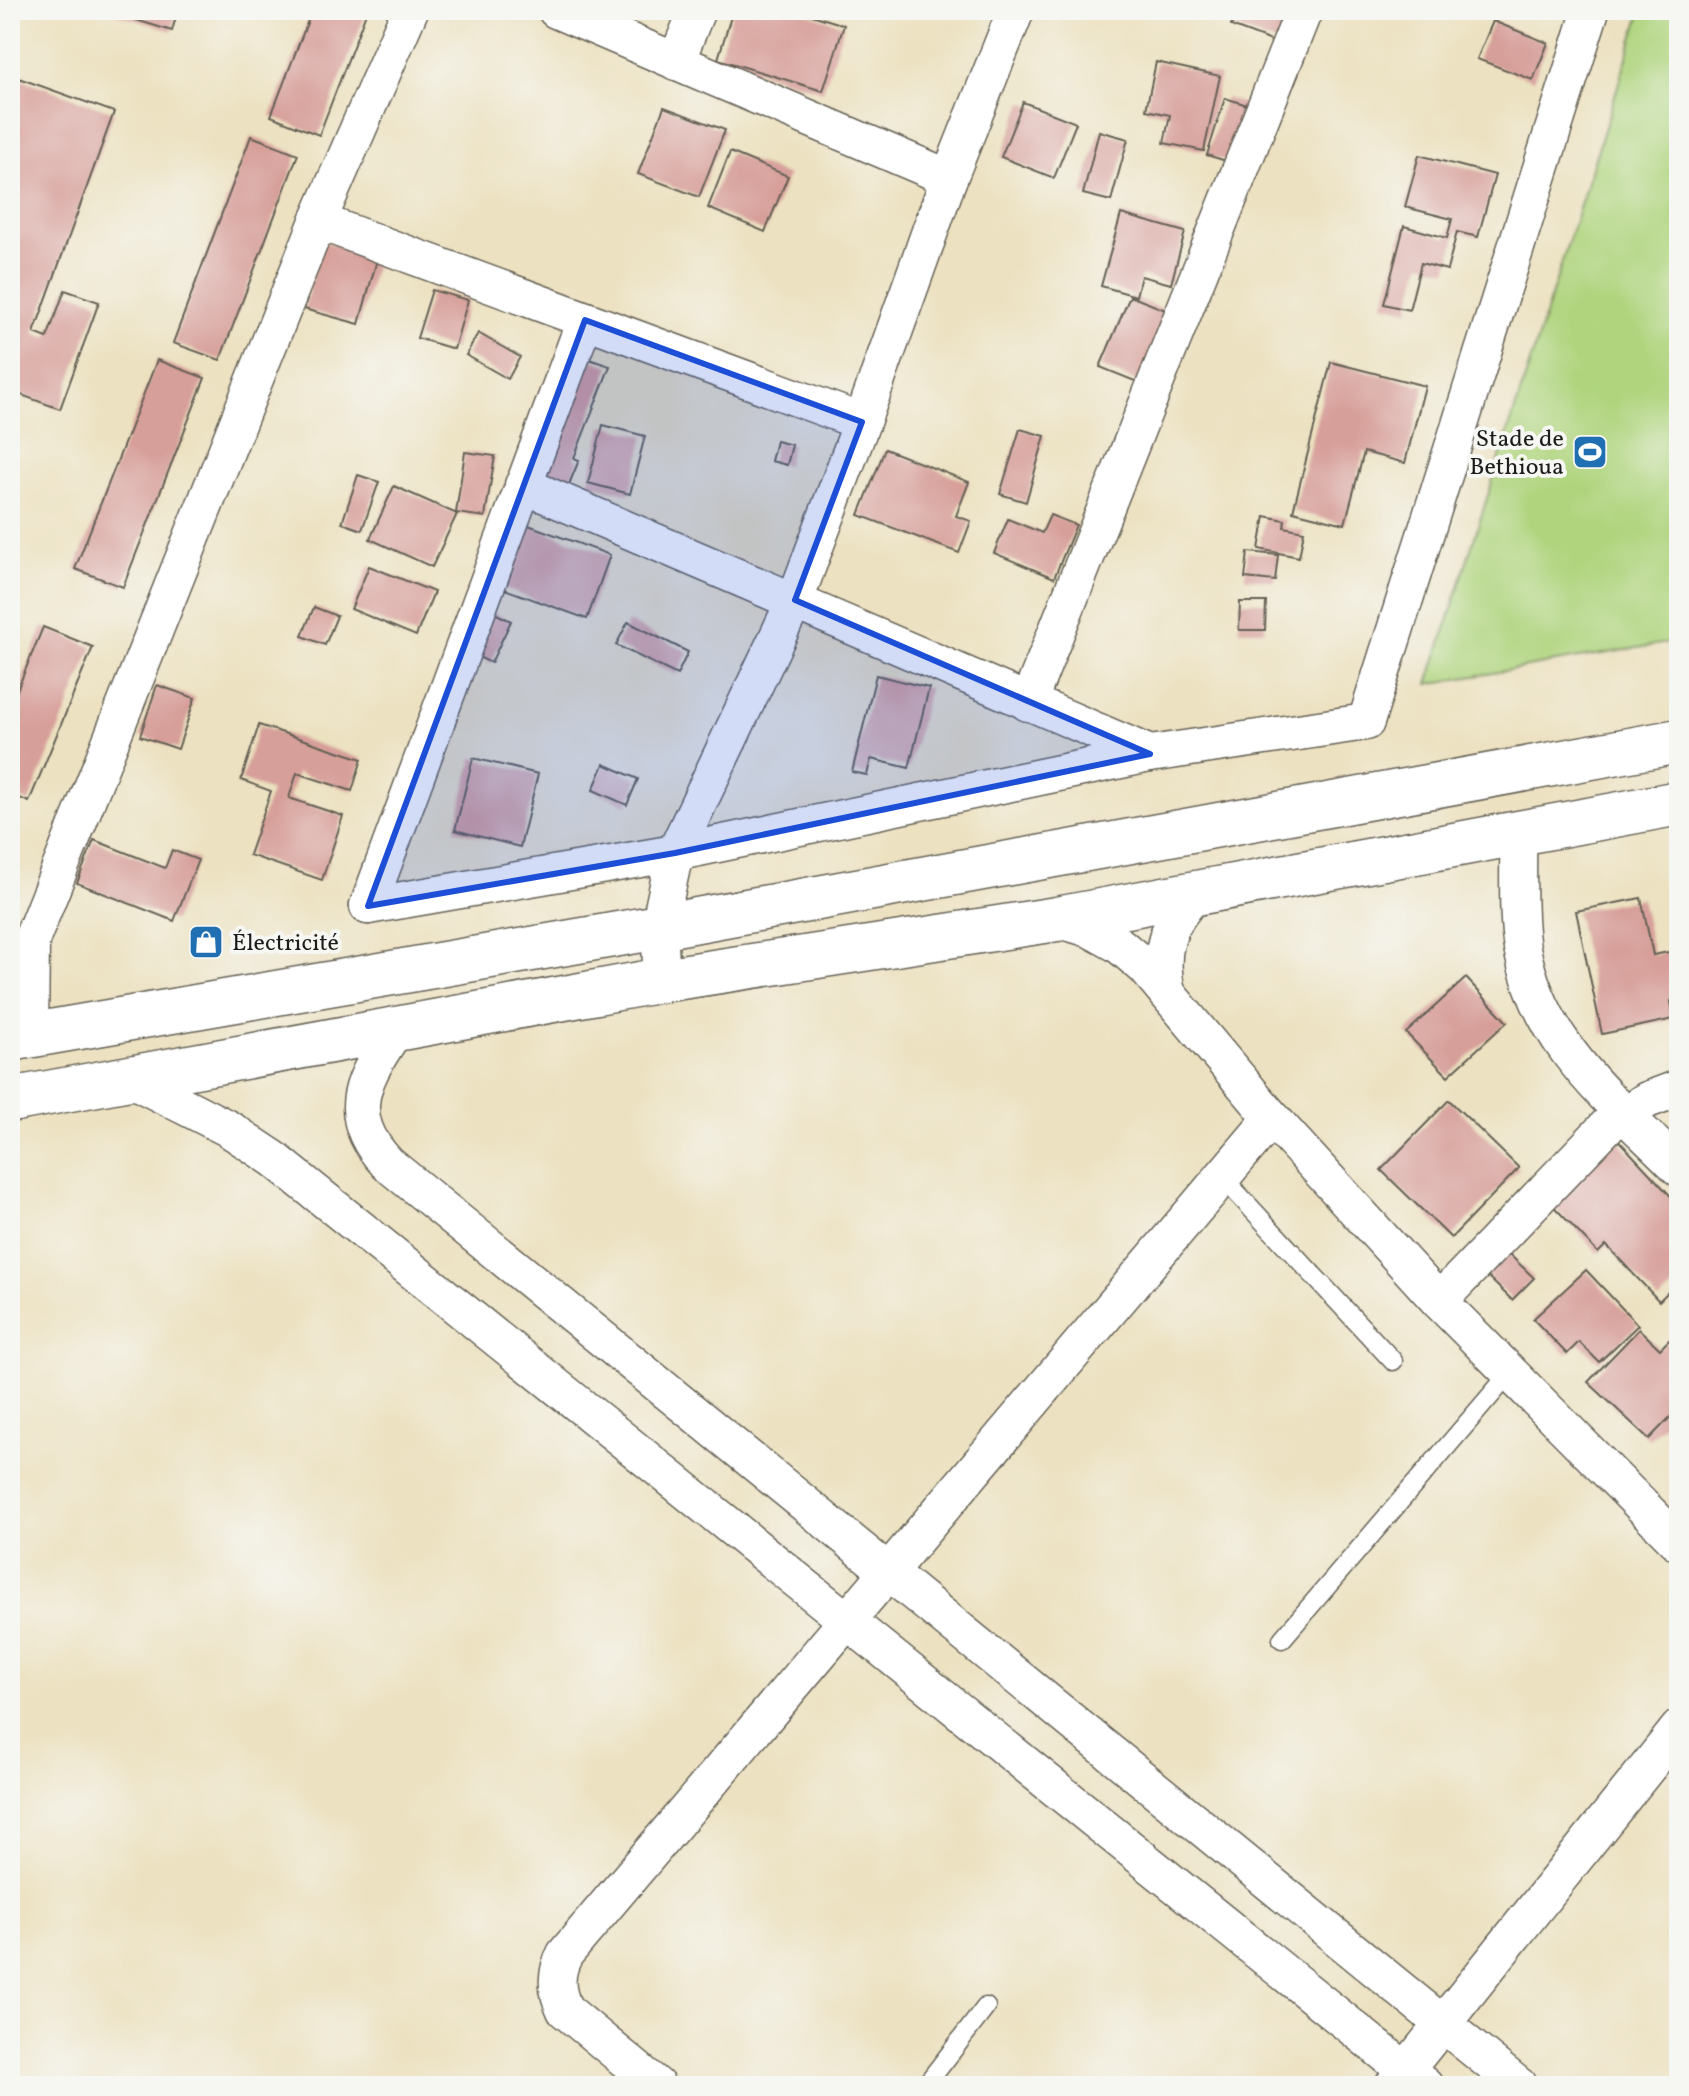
<svg xmlns="http://www.w3.org/2000/svg" width="1689" height="2096" font-family="Vollkorn,serif">
	<rect width="100%" height="100%" fill="#f6f6f2"/>
	<filter id="ink" filterUnits="userSpaceOnUse"><feTurbulence type="fractalNoise" baseFrequency=".0125" numOctaves="2"/><feDisplacementMap in="SourceGraphic" scale="16" xChannelSelector="R" yChannelSelector="G"/><feConvolveMatrix kernelMatrix="1 2 1 2 8 2 1 2 1" color-interpolation-filters="sRGB"/></filter>
	<filter id="wash" filterUnits="userSpaceOnUse"><feTurbulence type="fractalNoise" baseFrequency=".006" numOctaves="4" result="noise"/><feDisplacementMap in="SourceGraphic" scale="32" xChannelSelector="R" yChannelSelector="G"/><feGaussianBlur stdDeviation="1.8" result="paint"/><feColorMatrix in="noise" values="0 0 0 0 0 0 0 0 0 0 0 0 0 0 0 0 0 1.4 0 .05"/><feComposite in="paint" operator="in"/></filter>
	<g filter="url(#wash)">
		<rect width="100%" height="100%" fill="#ece1c0"/>
		<polygon fill="#afd47d" stroke="#66784c" stroke-width="2" points="1642,10 1679,10 1679,641 1428,684"/>
		<g id="blocks">
			<g fill="#d79f9a">
				<polygon points="103,10 178,10 172,31"/>
				<polygon points="312,10 367,10 319,135 271,116"/>
				<polygon points="733,10 796,10 844,25 823,91 718,59"/>
				<polygon points="1238,10 1257,10 1288,22 1279,44 1231,26"/>
				<polygon points="1493,21 1548,43 1533,80 1477,59"/>
				<polygon points="1156,62 1220,76 1204,151 1164,143 1170,115 1146,110"/>
				<polygon points="10,75 114,112 34,333 47,338 65,290 99,302 60,409 10,391 20,365 10,362"/>
				<polygon points="1225,98 1260,109 1242,166 1207,155"/>
				<polygon points="1023,102 1076,123 1054,178 1001,157"/>
				<polygon points="664,107 725,130 699,197 638,174"/>
				<polygon points="1099,131 1128,139 1111,201 1083,194"/>
				<polygon points="251,136 298,154 220,360 173,343"/>
				<polygon points="730,152 788,176 765,232 708,208"/>
				<polygon points="1419,155 1495,175 1478,237 1457,232 1447,270 1421,263 1409,310 1384,304 1404,226 1447,238 1452,219 1405,207"/>
				<polygon points="1121,214 1185,232 1171,284 1141,276 1136,296 1101,286"/>
				<polygon points="322,241 378,256 359,324 304,309"/>
				<polygon points="432,290 468,300 454,349 417,338"/>
				<polygon points="1130,296 1181,316 1152,388 1100,367"/>
				<polygon points="478,333 520,357 508,379 466,355"/>
				<polygon points="583,357 610,366 574,458 579,460 568,487 537,475"/>
				<polygon points="157,360 205,378 123,587 75,569"/>
				<polygon points="1331,362 1425,386 1405,463 1364,452 1345,524 1293,511"/>
				<polygon points="603,425 645,436 630,494 588,483"/>
				<polygon points="1020,429 1045,436 1026,502 1000,494"/>
				<polygon points="776,441 792,445 787,465 771,461"/>
				<polygon points="885,449 969,482 956,516 971,521 959,553 859,515"/>
				<polygon points="465,452 495,456 485,517 456,513"/>
				<polygon points="358,475 379,482 362,530 342,523"/>
				<polygon points="394,486 457,514 432,567 370,539"/>
				<polygon points="1050,515 1076,525 1054,578 994,553 1008,519 1042,533"/>
				<polygon points="1265,516 1285,520 1284,527 1304,531 1299,557 1259,549"/>
				<polygon points="512,519 610,555 587,619 488,583"/>
				<polygon points="1248,552 1278,555 1275,581 1245,578"/>
				<polygon points="369,566 434,592 416,636 351,609"/>
				<polygon points="1240,602 1266,602 1265,630 1239,630"/>
				<polygon points="476,604 511,621 491,663 457,647"/>
				<polygon points="314,607 337,616 325,645 302,636"/>
				<polygon points="628,622 688,652 677,675 616,645"/>
				<polygon points="43,627 93,647 29,802 10,794 10,707"/>
				<polygon points="876,675 929,688 909,768 871,759 867,775 852,772"/>
				<polygon points="157,685 195,698 178,749 140,736"/>
				<polygon points="259,725 362,759 352,791 297,773 289,798 343,816 322,880 249,855 271,791 241,780"/>
				<polygon points="473,758 538,774 520,847 455,830"/>
				<polygon points="604,764 638,779 627,805 593,790"/>
				<polygon points="94,840 165,868 172,850 198,860 174,921 77,883"/>
				<polygon points="1641,898 1653,955 1679,950 1679,999 1671,1001 1674,1019 1602,1034 1576,911"/>
				<polygon points="1466,978 1507,1022 1448,1076 1406,1033"/>
				<polygon points="1449,1100 1519,1168 1451,1238 1381,1170"/>
				<polygon points="1608,1129 1679,1205 1679,1281 1659,1301 1606,1245 1598,1253 1541,1193"/>
				<polygon points="1508,1253 1534,1278 1512,1300 1486,1275"/>
				<polygon points="1586,1270 1638,1325 1599,1362 1579,1342 1567,1354 1533,1319"/>
				<polygon points="1639,1329 1660,1349 1675,1334 1679,1337 1679,1408 1649,1439 1588,1382"/>
			</g>
		</g>
	</g>
	<g filter="url(#ink)">
		<use href="#blocks" fill-opacity="0" stroke="#656155" stroke-width="2"/>
		<g fill="none" stroke-linecap="round" stroke-linejoin="round">
			<g stroke="#656155" stroke-width="21">
				<g id="lane">
					<polyline points="1223,1178 1393,1361"/>
					<polyline points="1282,1639 1510,1373"/>
					<polyline points="925,2086 986,2007"/>
				</g>
			</g>
			<g stroke="#656155" stroke-width="39">
				<g id="street">
					<polyline points="556,10 949,178"/>
					<polyline points="676,62 697,10"/>
					<polyline points="318,221 862,422"/>
					<polyline points="1028,703 1304,10"/>
					<polyline points="1150,754 1366,722 1591,10"/>
					<path d="M1518,831c1,36 -2,83 4,117 18,98 91,153 157,220"/>
					<polyline points="368,906 675,853 1150,754 523,485"/>
					<polyline points="368,906 585,320"/>
					<polyline points="1057,919 1090,929 1119,945 1145,967 1272,1118 1439,1301 1679,1543"/>
					<polyline points="662,980 659,927 675,853 795,600 862,422 949,178 1016,10"/>
					<path d="M1167,993c-9,-41 -1,-70 29,-99"/>
					<path d="M397,1028c-33,49 -57,85 -9,136l1131,922"/>
					<polyline points="30,1036 31,941 318,221 410,10"/>
					<polyline points="131,1079 229,1129 274,1159 1425,2086"/>
					<polyline points="1439,1301 1607,1126 1647,1100 1679,1088"/>
					<path d="M657,2086l-92,-76c-10,-20 -10,-37 0,-56l707,-836"/>
					<polyline points="1393,2086 1679,1728"/>
				</g>
			</g>
			<g stroke="#656155" stroke-width="47">
				<g id="secondary">
					<polyline points="10,1039 659,927 1679,741"/>
					<polyline points="10,1100 662,980 1057,919 1679,803"/>
				</g>
			</g>
			<use href="#lane" stroke="#fff" stroke-width="18"/>
			<use href="#street" stroke="#fff" stroke-width="36"/>
			<use href="#secondary" stroke="#fff" stroke-width="44"/>
		</g>
	</g>
	<path fill="#1d4ed8" fill-opacity="0.2" stroke="#1d4ed8" stroke-width="6" stroke-linejoin="round" d="M585,320l277,102 -67,178 355,154 -475,99 -307,53z"/>
	<defs>
		<g id="stadium-square" transform="scale(1.8)"><rect x="-9" y="-9" width="18" height="18" rx="4" fill="#1f6fb2" stroke="#f6f6f2"/><path d="M0-5a6.5 5 0 1 0 0 10a6.5 5 0 1 0 0-10ZM-3.5-1.8h7v3.6h-7Z" fill="#fff"/></g>
		<g id="shop-square" transform="scale(1.8)"><rect x="-9" y="-9" width="18" height="18" rx="4" fill="#1f6fb2" stroke="#f6f6f2"/><path d="M-5-2.5h2.3a2.7 3.5 0 0 1 5.4 0H5L5.5 6h-11ZM-1.5-2.5h3a1.5 2.3 0 0 0-3 0Z" fill="#fff"/></g>
	</defs>
	<g fill-rule="evenodd">
		<use href="#stadium-square" x="1590" y="452"/>
		<use href="#shop-square" x="206" y="942"/>
	</g>
	<g text-anchor="middle" stroke-width="8" stroke-linejoin="round" paint-order="stroke">
		<g font-size="24" fill="#1c1c1c" stroke="#f6f6f2" text-anchor="end">
			<text x="1564" y="446">Stade de<tspan x="1564" dy="28">Bethioua</tspan></text>
			<text x="232" y="950" text-anchor="start">Électricité</text>
		</g>
	</g>
	<rect width="1689" height="2096" fill="none" stroke="#f6f6f2" stroke-width="40"/>
</svg>
